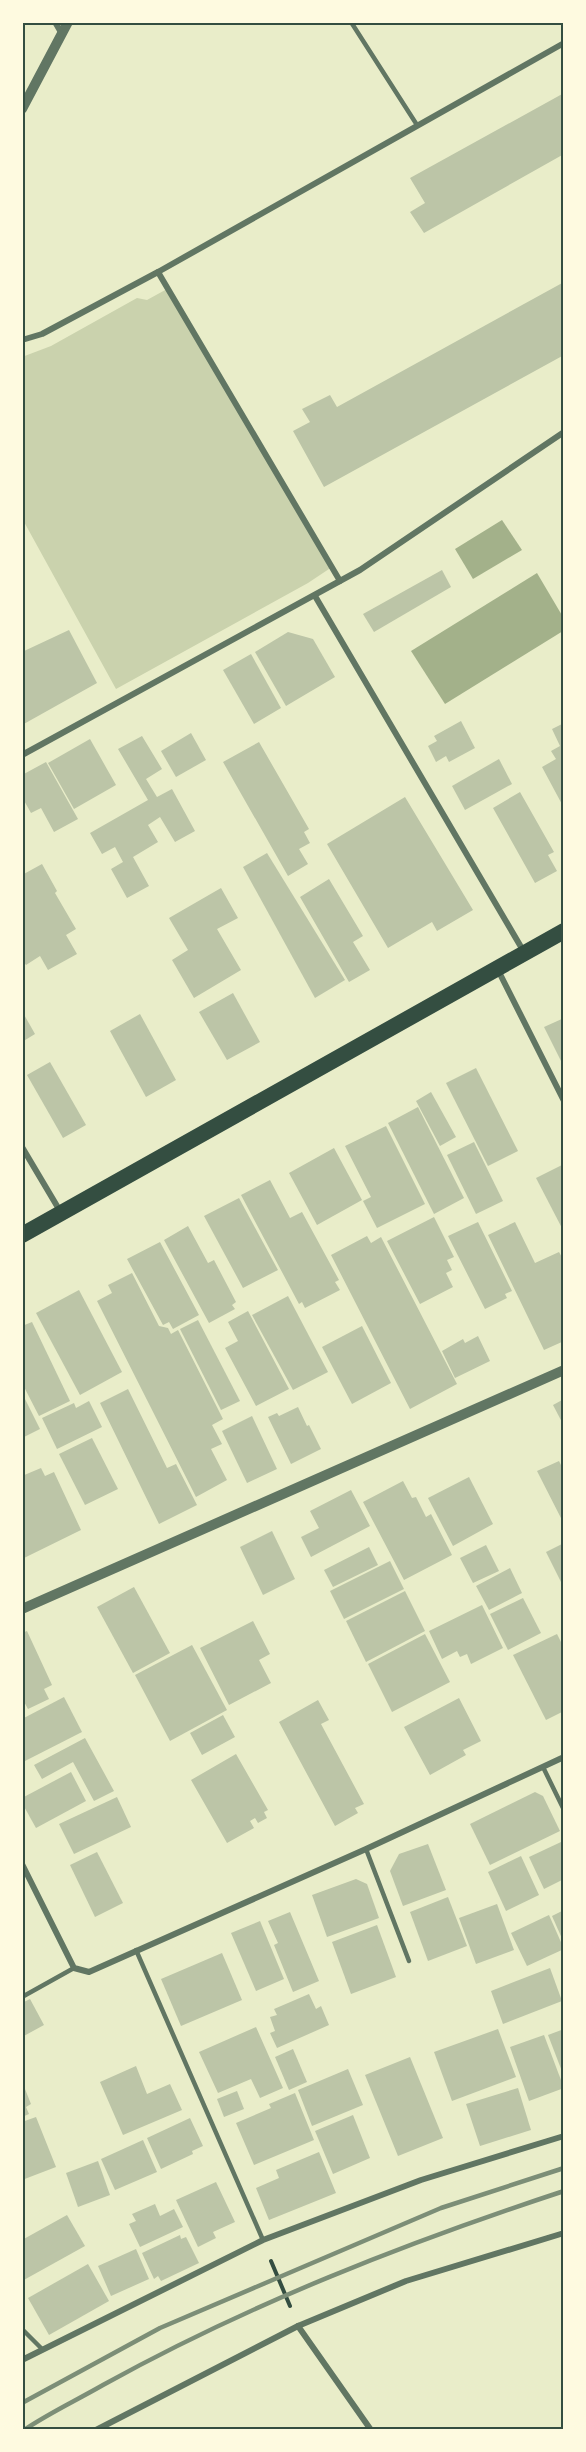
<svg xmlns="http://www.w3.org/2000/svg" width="586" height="2452" font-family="'Golos Text',sans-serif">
	<rect width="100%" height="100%" fill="#e9edc9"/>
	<polygon fill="#cad2ad" points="167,289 332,567 308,583 116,689 23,520 22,357 51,346 137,298 147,300"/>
	<g fill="#a3b18a">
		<polygon points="502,520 522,550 473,579 455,549"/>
		<polygon points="537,573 563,617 563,631 445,704 411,651"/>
	</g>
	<g fill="#bcc5a7">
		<polygon points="564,93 564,154 424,233 410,212 425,203 410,178"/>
		<polygon points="564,282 564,355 324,487 293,431 310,422 302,409 330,395 337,407"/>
		<polygon points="442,570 451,587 374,632 363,614"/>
		<polygon points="69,630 97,683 22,725 22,652"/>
		<polygon points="288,632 313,639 335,677 286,706 255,652"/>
		<polygon points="251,654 281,708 254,724 223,670"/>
		<polygon points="461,721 475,748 449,762 446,756 436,762 428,746 437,741 434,736"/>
		<polygon points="564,723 564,808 542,767 556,759 551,751 560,746 552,729"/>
		<polygon points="191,733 206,760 176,777 161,751"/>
		<polygon points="142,736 162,769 146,779 157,797 172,789 195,831 175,842 160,817 148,825 158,842 133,857 149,886 127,898 111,869 123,862 115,847 102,854 90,833 148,800 118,749"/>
		<polygon points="90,739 116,785 74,809 48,763"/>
		<polygon points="259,742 309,829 304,832 310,843 299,849 308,864 288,876 223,762"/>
		<polygon points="499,759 512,784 465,810 452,786"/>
		<polygon points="46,762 78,819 54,832 41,808 31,813 22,797 22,775"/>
		<polygon points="520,792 554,852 548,855 557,871 535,883 493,808"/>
		<polygon points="405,797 473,910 437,931 432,922 388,948 327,844"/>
		<polygon points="267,853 345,980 315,998 243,867"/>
		<polygon points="42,864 57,891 55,893 76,929 66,935 77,954 48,970 40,956 26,965 22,960 22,875"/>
		<polygon points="329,879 363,936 353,942 370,970 349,982 300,897"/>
		<polygon points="221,888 238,918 217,929 241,970 194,998 172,960 188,950 169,918"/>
		<polygon points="233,993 260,1042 227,1060 199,1012"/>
		<polygon points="22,1011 35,1034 22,1042"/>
		<polygon points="140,1014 176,1080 146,1097 110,1031"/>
		<polygon points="564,1018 564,1067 544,1027"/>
		<polygon points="50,1062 86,1125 63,1138 27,1075"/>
		<polygon points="476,1068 518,1151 488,1166 446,1083"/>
		<polygon points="431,1092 456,1137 440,1146 416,1101"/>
		<polygon points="418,1107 464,1198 434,1214 388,1123"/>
		<polygon points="386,1126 425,1204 377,1228 363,1201 371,1197 345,1146"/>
		<polygon points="474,1142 503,1201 476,1214 447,1155"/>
		<polygon points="334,1148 362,1200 317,1225 289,1173"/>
		<polygon points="564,1164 564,1232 536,1178"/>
		<polygon points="270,1180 290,1218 302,1212 339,1280 335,1282 340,1290 305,1308 302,1302 299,1304 241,1195"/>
		<polygon points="239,1198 278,1270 243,1288 204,1216"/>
		<polygon points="434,1217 454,1257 447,1260 452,1270 446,1273 453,1287 420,1304 387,1241"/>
		<polygon points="478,1222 512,1291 505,1294 507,1298 485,1309 448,1236"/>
		<polygon points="515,1222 535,1263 559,1252 564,1261 564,1341 544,1350 488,1235"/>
		<polygon points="188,1226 208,1263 214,1260 236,1302 232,1305 235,1309 209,1323 164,1240"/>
		<polygon points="367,1236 371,1243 381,1237 457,1384 410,1409 331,1255"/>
		<polygon points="160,1242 199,1315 173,1329 169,1322 163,1325 127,1259"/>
		<polygon points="132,1273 159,1326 168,1328 171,1334 178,1330 223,1419 212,1425 222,1444 211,1449 227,1480 196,1497 97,1301 112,1293 108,1285"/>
		<polygon points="79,1290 122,1372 80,1395 36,1313"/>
		<polygon points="288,1296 328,1372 293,1390 252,1315"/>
		<polygon points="248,1311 289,1389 256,1406 225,1348 238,1341 228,1322"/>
		<polygon points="198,1320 240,1401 221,1410 180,1329"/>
		<polygon points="32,1322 70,1401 39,1416 22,1383 22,1326"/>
		<polygon points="362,1326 391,1383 352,1404 322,1347"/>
		<polygon points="478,1336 490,1361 455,1378 442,1351 463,1339 465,1343"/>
		<polygon points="128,1389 167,1468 176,1464 197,1505 159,1524 100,1403"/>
		<polygon points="22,1393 40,1429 22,1438"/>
		<polygon points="564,1399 564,1426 553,1405"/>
		<polygon points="89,1401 102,1427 57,1449 42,1418 74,1403 76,1408"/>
		<polygon points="298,1407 307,1426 309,1425 321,1449 291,1464 268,1417 277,1413 279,1416"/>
		<polygon points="252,1416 277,1469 247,1483 222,1431"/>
		<polygon points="92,1438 118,1489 85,1505 59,1454"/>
		<polygon points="559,1461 561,1465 564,1464 564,1524 537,1471"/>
		<polygon points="41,1468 45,1476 54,1472 81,1530 22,1559 22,1476"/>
		<polygon points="469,1477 493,1524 453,1546 428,1498"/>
		<polygon points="403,1481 412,1498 416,1497 426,1517 431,1514 452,1555 404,1580 363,1502"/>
		<polygon points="351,1490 370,1526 311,1557 301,1537 319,1528 310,1511"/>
		<polygon points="272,1531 295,1579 263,1595 240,1547"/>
		<polygon points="564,1543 564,1588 546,1552"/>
		<polygon points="486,1545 499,1571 473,1583 460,1558"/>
		<polygon points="369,1547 378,1565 333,1587 324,1570"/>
		<polygon points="390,1561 404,1589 344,1619 330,1591"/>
		<polygon points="510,1568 522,1593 489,1610 476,1586"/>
		<polygon points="134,1587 170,1653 133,1673 97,1607"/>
		<polygon points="405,1591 425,1631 366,1662 346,1621"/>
		<polygon points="523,1598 541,1633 508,1650 490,1614"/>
		<polygon points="482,1605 503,1648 471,1664 467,1654 460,1657 457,1651 442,1659 429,1631"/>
		<polygon points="253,1621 270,1654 259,1660 271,1683 229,1705 200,1648"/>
		<polygon points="27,1631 52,1685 44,1689 49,1699 28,1709 22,1698 22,1633"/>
		<polygon points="425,1634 450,1682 392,1712 368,1664"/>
		<polygon points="557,1634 564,1648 564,1711 546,1720 513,1655"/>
		<polygon points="192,1645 227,1710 170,1741 135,1675"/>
		<polygon points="64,1697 82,1732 25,1761 22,1756 22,1719"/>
		<polygon points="459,1698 481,1741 463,1750 466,1755 430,1775 404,1727"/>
		<polygon points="318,1700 329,1720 321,1724 364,1804 355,1808 358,1813 335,1826 279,1722"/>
		<polygon points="223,1715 235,1737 202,1755 190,1733"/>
		<polygon points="85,1738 114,1791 94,1801 73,1762 42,1779 34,1765"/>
		<polygon points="236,1754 268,1810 264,1812 267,1818 258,1823 255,1818 250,1821 254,1828 227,1843 191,1780"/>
		<polygon points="71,1772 86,1801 36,1828 22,1803 22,1798"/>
		<polygon points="535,1792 543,1796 560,1831 490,1865 470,1824"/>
		<polygon points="117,1797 131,1827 74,1854 59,1824"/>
		<polygon points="561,1842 564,1847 564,1879 544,1889 529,1857"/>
		<polygon points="428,1844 446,1890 403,1906 390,1871 399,1854"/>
		<polygon points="97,1852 123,1903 95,1917 70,1865"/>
		<polygon points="521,1856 539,1895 506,1911 488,1872"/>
		<polygon points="356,1879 367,1884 379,1918 327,1937 312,1895"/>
		<polygon points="448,1897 467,1946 428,1961 410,1912"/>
		<polygon points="497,1904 514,1950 476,1964 459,1918"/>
		<polygon points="564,1910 564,1943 552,1916"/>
		<polygon points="290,1912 319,1981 293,1992 274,1945 278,1943 268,1921"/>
		<polygon points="549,1915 564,1949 527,1966 511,1933"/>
		<polygon points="260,1921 284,1979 256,1991 231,1933"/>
		<polygon points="377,1925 396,1977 351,1994 332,1942"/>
		<polygon points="222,1953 242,2000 181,2026 161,1979"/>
		<polygon points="550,1968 562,2001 503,2024 491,1991"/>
		<polygon points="309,1994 316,2009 321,2006 329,2025 277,2048 270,2033 275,2031 270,2017 277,2015 274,2009"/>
		<polygon points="30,1999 44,2025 22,2037 22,2003"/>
		<polygon points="256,2027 283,2088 260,2098 251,2079 218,2093 199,2052"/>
		<polygon points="498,2029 516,2077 452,2101 434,2052"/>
		<polygon points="564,2029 564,2074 563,2074 548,2035"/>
		<polygon points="544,2035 564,2088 529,2101 510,2047"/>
		<polygon points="293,2049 307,2082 289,2090 275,2057"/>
		<polygon points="410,2057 443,2138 398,2156 365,2075"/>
		<polygon points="136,2066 147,2094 170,2084 182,2110 123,2135 100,2082"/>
		<polygon points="348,2069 363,2105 312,2126 298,2090"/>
		<polygon points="23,2084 31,2104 26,2107 29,2114 22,2117"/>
		<polygon points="518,2088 531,2130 480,2146 466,2104"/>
		<polygon points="237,2091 244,2109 224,2117 217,2099"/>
		<polygon points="295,2093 314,2140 254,2165 236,2123 271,2108 269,2104"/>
		<polygon points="353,2115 370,2158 333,2174 315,2131"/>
		<polygon points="36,2117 56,2167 22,2180 22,2122"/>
		<polygon points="190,2118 203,2146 192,2151 193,2154 161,2169 147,2138"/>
		<polygon points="143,2140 157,2172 115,2190 101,2159"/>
		<polygon points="319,2152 336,2193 269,2220 256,2188 279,2178 276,2170"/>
		<polygon points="98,2161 110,2195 78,2207 66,2173"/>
		<polygon points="216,2182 235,2222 213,2232 216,2238 198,2247 176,2200"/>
		<polygon points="155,2204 160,2216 174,2209 183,2227 140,2247 129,2224 136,2221 132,2214"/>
		<polygon points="67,2215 85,2246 22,2281 22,2240"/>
		<polygon points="180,2235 181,2239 186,2237 199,2263 161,2281 158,2276 154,2279 142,2253"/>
		<polygon points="136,2249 149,2279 111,2296 98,2266"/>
		<polygon points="88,2264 109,2301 49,2335 28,2298"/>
	</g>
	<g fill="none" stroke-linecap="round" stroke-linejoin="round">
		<polyline stroke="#344e41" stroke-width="4" points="271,2261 290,2306"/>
		<g stroke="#617663" stroke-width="4.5">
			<polyline points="351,22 417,125"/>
			<polyline points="543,1767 564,1810"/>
			<polyline points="366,1849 409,1961"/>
			<polyline points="136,1950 263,2240"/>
			<polyline points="22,1997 74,1968"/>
			<polyline points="22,2329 42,2349"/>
		</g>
		<g stroke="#617663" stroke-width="6">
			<polyline points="55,22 62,34"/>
			<polyline points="158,272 340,581"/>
			<polyline points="22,340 42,334 158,272 564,43"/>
			<polyline points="315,596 524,952"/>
			<polyline points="22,755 360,570 564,432"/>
			<polyline points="498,970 564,1101"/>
			<polyline points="22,1147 60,1211"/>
			<polyline points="22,1864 74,1968 89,1972 366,1849 564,1757"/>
			<polyline points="298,2326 371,2430"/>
			<polyline points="22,2360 263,2240 421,2180 564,2136"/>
			<polyline points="96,2430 298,2326 406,2281 564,2233"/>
		</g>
		<g stroke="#617663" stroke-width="10">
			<polyline points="22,109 68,22"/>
			<polyline points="22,1609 564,1370"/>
		</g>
		<polyline stroke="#344e41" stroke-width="16" points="22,1235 564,931"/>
		<g stroke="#7c8e77" stroke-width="4.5">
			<polyline points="22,2403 160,2328 441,2208 564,2168"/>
			<path d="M24,2430c25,-17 53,-30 79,-45 146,-81 303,-142 461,-194"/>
		</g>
	</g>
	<rect width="586" height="2452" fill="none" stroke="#fefae0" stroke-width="48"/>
	<rect x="24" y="24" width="538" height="2404" fill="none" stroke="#344e41" stroke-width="2"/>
</svg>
